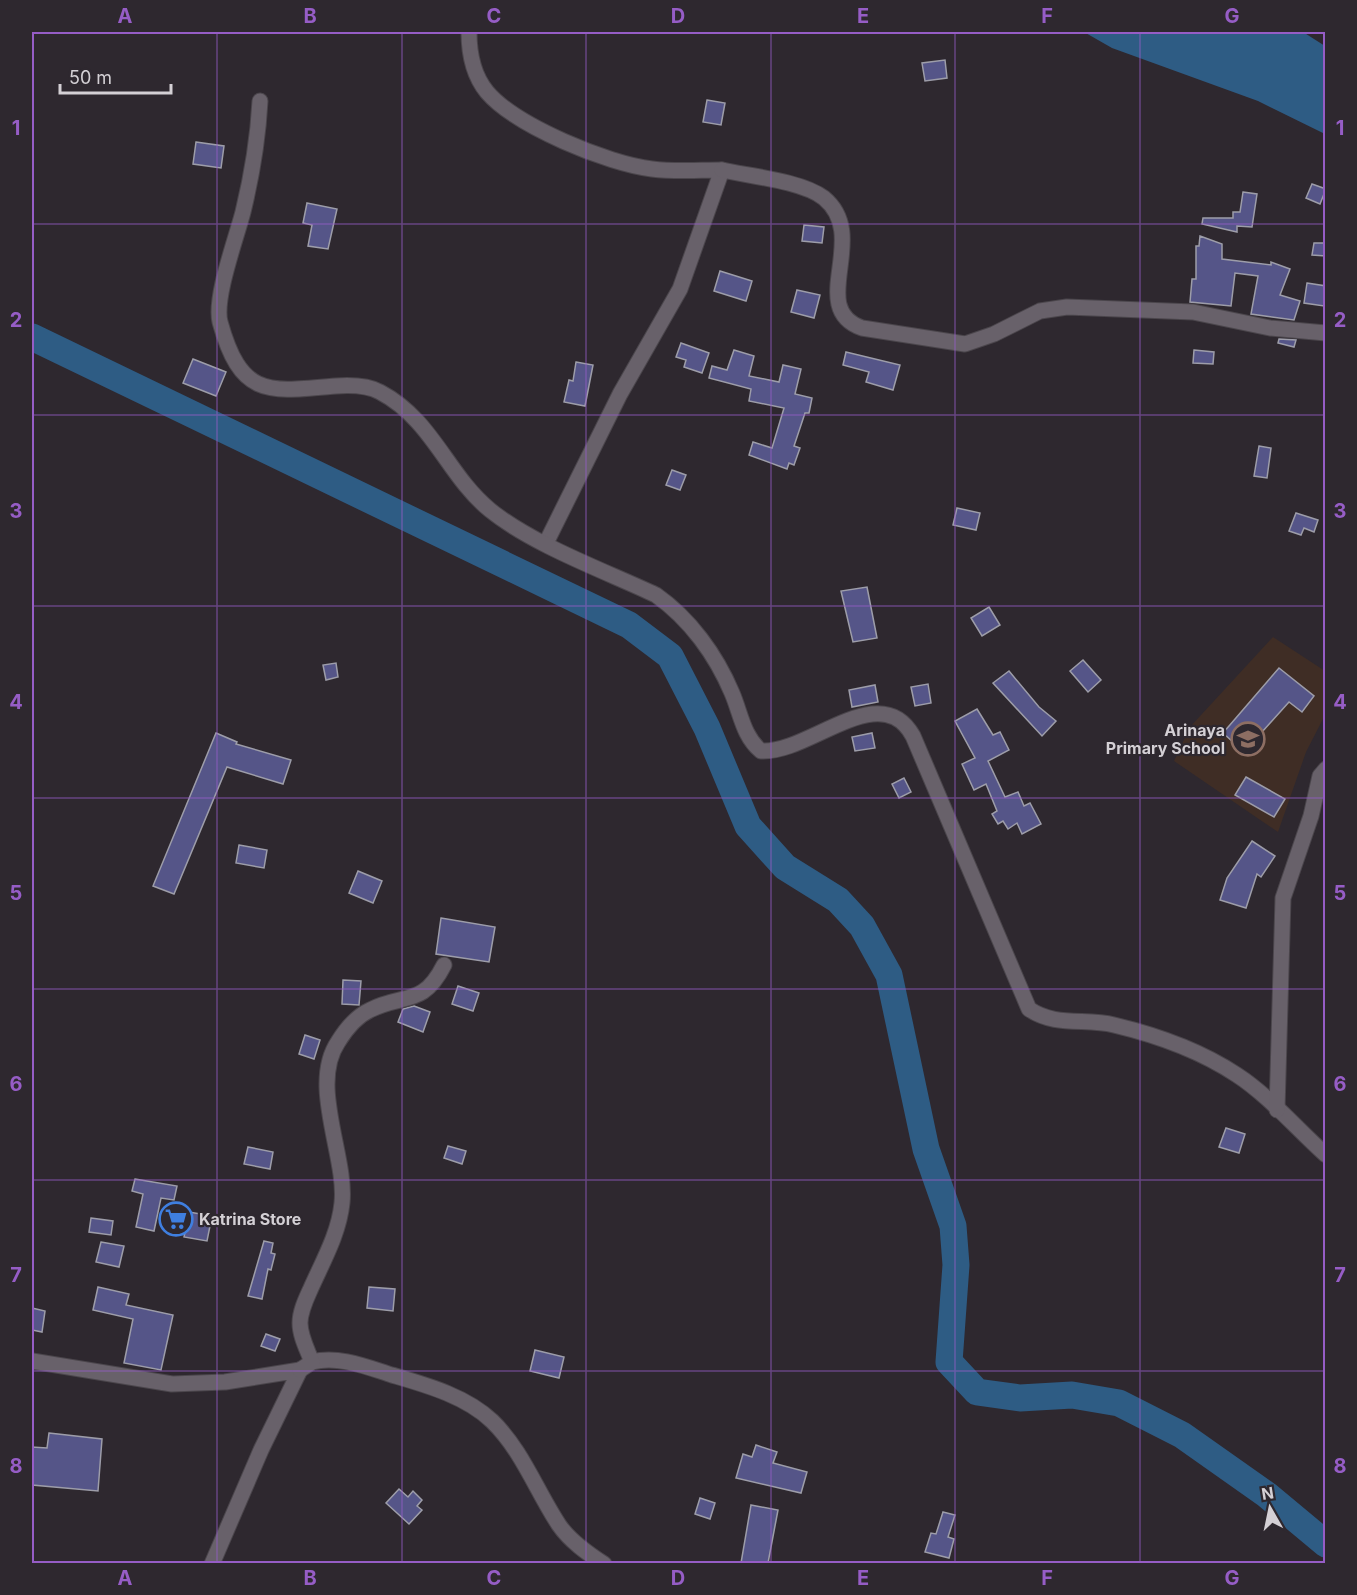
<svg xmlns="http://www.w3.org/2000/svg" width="1357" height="1595" font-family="Inter,sans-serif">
	<rect width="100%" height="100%" fill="#2e282f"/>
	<polygon fill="#3f2d25" points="1273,637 1325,671 1325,715 1306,752 1278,832 1174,761 1190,727"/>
	<polygon fill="#2e5c84" points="1084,32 1303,32 1325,46 1325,134 1258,101 1112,48"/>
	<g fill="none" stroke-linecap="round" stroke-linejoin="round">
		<polyline stroke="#2e5c84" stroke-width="27" points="32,337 629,625 670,656 707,728 748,826 785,867 838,900 862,926 889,975 926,1149 953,1226 956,1265 949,1362 977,1392 1020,1398 1072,1395 1119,1403 1182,1435 1267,1495 1326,1544"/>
	</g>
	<g fill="#558" stroke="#9d9da9" stroke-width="1.5">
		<polygon points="945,60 947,78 925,81 922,63"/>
		<polygon points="707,100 725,103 721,125 703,122"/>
		<polygon points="196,142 224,146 221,168 193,164"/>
		<polygon points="1312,184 1326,189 1320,204 1306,198"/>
		<polygon points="1243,192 1257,194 1252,227 1237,226 1237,232 1202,224 1203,218 1233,218 1233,212 1240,212"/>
		<polygon points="307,203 337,209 328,249 308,246 312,225 303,223"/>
		<polygon points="804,225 824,227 822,243 802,241"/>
		<polygon points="1200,236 1222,244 1222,259 1271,265 1271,262 1290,269 1280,295 1300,301 1294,320 1251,314 1258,276 1235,273 1231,306 1190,302 1192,279 1196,279 1196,246 1199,246"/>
		<polygon points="1314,243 1326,243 1326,256 1312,255"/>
		<polygon points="720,271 752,281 746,301 714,291"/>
		<polygon points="1307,283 1326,286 1324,306 1304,303"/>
		<polygon points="797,290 820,295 814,318 791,312"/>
		<polygon points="1279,339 1296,340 1294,347 1278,343"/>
		<polygon points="681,343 709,353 702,373 684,367 686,360 676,357"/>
		<polygon points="734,350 754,356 749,376 779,382 783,365 801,369 795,394 812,398 809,413 805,413 794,446 800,448 794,465 789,463 787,469 749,455 753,442 772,448 784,408 749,401 751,389 709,378 712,366 727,370"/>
		<polygon points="1194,350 1214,352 1213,364 1193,363"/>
		<polygon points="846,352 900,365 893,390 866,382 869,372 843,365"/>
		<polygon points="193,359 226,372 216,396 183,383"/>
		<polygon points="576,362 593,365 585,406 564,402 569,380 573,381"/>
		<polygon points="1259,446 1271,448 1267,478 1254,476"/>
		<polygon points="672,470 686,475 680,490 666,485"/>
		<polygon points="957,508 980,513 976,530 953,525"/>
		<polygon points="1296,513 1318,520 1314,532 1304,528 1301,535 1289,531"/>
		<polygon points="867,587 877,638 853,642 841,591"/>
		<polygon points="989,607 1000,625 982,636 971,618"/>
		<polygon points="1083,660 1101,680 1088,692 1070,671"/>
		<polygon points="336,663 338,677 326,680 323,665"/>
		<polygon points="1279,668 1314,696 1302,712 1289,702 1244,752 1223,733"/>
		<polygon points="1009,671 1039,707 1056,721 1042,736 993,683"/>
		<polygon points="928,684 931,703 915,706 911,687"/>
		<polygon points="875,685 878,702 852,707 849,690"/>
		<polygon points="977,709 993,735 1000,732 1009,750 988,761 1005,797 1018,792 1024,806 1030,803 1041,824 1022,834 1017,823 1008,829 1003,821 998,824 992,814 997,811 986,784 974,790 962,764 975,758 955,721"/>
		<polygon points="216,733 237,742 236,744 291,760 283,784 227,767 174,894 153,886"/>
		<polygon points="872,733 875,748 855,751 852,737"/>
		<polygon points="1246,777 1285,799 1274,817 1235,795"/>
		<polygon points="904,778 911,792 899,798 892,784"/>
		<polygon points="1252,841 1275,856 1261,877 1257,874 1246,908 1220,900 1227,878"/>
		<polygon points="239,845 267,850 264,868 236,863"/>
		<polygon points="358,871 382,881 373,903 349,893"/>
		<polygon points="441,918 495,927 489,962 436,954"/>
		<polygon points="343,980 361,981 359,1005 342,1004"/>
		<polygon points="458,986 479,993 473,1011 452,1004"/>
		<polygon points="414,1006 430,1012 423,1032 398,1022 403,1009"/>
		<polygon points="305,1035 320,1040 314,1059 299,1054"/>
		<polygon points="1226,1128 1245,1134 1239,1153 1219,1147"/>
		<polygon points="448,1146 466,1151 462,1164 444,1158"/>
		<polygon points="248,1147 273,1152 270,1169 244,1164"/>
		<polygon points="135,1179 177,1186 174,1200 161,1198 154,1231 136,1227 143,1194 132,1191"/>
		<polygon points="189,1212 212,1216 207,1241 184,1237"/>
		<polygon points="91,1218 113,1221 111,1235 89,1232"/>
		<polygon points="264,1241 273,1243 271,1253 275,1254 271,1270 268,1269 262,1299 248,1296"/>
		<polygon points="101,1242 124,1246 119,1267 96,1262"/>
		<polygon points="98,1287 129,1294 126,1305 173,1315 161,1370 124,1363 133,1319 93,1310"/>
		<polygon points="369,1287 395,1289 393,1311 367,1308"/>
		<polygon points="32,1308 45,1311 42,1332 32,1330"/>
		<polygon points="266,1334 280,1339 275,1351 261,1346"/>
		<polygon points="535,1350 564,1357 559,1378 530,1371"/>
		<polygon points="49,1433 102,1439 98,1491 32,1485 32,1447 47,1448"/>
		<polygon points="756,1445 777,1452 773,1463 807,1472 801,1493 736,1478 743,1454 752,1457"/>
		<polygon points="399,1489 408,1497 413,1491 422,1500 417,1506 422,1510 409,1524 386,1503"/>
		<polygon points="700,1498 715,1503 710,1519 695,1514"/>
		<polygon points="751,1505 778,1510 768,1563 741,1563"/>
		<polygon points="943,1512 955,1515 948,1537 954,1539 949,1558 925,1552 931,1533 936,1534"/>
	</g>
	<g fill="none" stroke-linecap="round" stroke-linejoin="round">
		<g stroke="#4b464c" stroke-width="17">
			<g id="street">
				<path d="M469,32c0,21 4,43 18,60 29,34 121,72 165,77 23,3 47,1 70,1l-42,119 -60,105 -74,149"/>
				<path d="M260,101c-2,38 -8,74 -17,111 -7,27 -29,86 -23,110 21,76 48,70 116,64 14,-1 31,-1 44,6 53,28 67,83 110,118 43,35 115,61 166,85 34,24 60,60 76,98 9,21 11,43 29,58 48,3 119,-74 152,-15l116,273c26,18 56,9 85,16 42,10 87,26 123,50 31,20 61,55 89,80"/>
				<path d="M722,170c27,6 80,11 102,28 47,39 -18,110 38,130l103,16 29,-10 46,-23 27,-4 126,5 77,16 56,5"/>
				<polyline points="1277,1110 1283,898 1311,816 1320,776 1326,769"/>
				<polyline points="32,1361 172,1384 225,1382 300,1370 261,1450 212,1564"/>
				<path d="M312,1362c26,-7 55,5 80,13 34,10 74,21 100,46 30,29 44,69 67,104 11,16 28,28 45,39"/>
				<path d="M300,1370l12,-8c-5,-13 -12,-26 -12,-39 0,-12 6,-24 11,-35 12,-27 28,-55 31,-85 5,-46 -33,-118 -4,-161 8,-13 19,-26 32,-32 34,-17 53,-3 74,-45"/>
			</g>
		</g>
		<use href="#street" stroke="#68616a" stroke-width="15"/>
	</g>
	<path fill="none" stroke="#965dc6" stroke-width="1.5" stroke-opacity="0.55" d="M217,32v1532M402,32v1532M586,32v1532M771,32v1532M955,32v1532M1140,32v1532M32,224h1294M32,415h1294M32,606h1294M32,798h1294M32,989h1294M32,1180h1294M32,1371h1294"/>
	<defs>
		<g id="school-ring" transform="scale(1.725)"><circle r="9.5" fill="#2e282f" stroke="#8d6e63" stroke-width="1.5"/><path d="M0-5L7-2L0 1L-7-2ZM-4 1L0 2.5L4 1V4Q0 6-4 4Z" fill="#8d6e63"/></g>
		<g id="supermarket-ring" transform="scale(1.725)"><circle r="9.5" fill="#2e282f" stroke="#3f7fe0" stroke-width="1.5"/><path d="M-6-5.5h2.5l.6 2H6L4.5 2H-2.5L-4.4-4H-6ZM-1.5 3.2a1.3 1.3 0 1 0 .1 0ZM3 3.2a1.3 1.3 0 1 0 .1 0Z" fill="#3f7fe0"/></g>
	</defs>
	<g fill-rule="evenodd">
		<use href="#school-ring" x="1248" y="739"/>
		<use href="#supermarket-ring" x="176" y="1219"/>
	</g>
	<g text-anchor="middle" stroke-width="4.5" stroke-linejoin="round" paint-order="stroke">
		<g font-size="16" font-weight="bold" fill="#d4d0d5" stroke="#2e282f" text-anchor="end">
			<text x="1225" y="736">Arinaya<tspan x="1225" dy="18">Primary School</tspan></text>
			<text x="199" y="1225" text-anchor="start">Katrina Store</text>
		</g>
	</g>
	<rect width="1357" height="1595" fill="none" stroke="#2e282f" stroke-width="66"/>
	<g transform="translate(1270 1508) rotate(351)" stroke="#2e282f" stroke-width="4.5" paint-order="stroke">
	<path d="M0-4.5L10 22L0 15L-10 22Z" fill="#d4d0d5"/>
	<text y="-9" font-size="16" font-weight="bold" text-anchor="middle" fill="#d4d0d5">N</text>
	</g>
	<path d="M60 84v9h111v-9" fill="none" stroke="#d4d0d5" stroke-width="3"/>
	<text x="69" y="84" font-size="18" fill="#d4d0d5" stroke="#2e282f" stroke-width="4.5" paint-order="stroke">50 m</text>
	<rect x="33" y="33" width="1291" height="1529" fill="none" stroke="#965dc6" stroke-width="2"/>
	<g font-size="20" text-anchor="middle" font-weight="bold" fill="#965dc6">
		<text x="125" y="23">A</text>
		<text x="310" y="23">B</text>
		<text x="494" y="23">C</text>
		<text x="678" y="23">D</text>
		<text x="863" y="23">E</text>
		<text x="1047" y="23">F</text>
		<text x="1232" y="23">G</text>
		<text x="16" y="135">1</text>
		<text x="1340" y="135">1</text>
		<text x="16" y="327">2</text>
		<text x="1340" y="327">2</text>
		<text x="16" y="518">3</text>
		<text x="1340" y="518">3</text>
		<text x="16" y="709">4</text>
		<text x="1340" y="709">4</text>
		<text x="16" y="900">5</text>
		<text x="1340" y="900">5</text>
		<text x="16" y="1091">6</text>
		<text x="1340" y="1091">6</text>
		<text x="16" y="1282">7</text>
		<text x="1340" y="1282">7</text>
		<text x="16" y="1473">8</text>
		<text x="1340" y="1473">8</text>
		<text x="125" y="1585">A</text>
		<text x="310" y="1585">B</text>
		<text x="494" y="1585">C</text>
		<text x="678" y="1585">D</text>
		<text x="863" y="1585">E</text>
		<text x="1047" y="1585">F</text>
		<text x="1232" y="1585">G</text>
	</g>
</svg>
